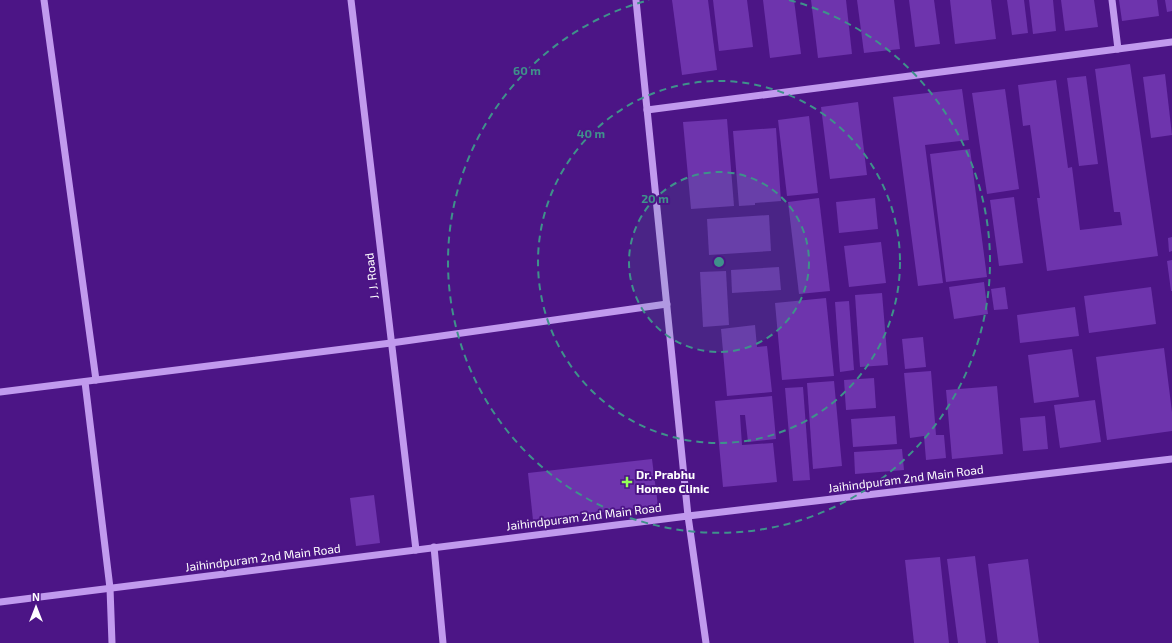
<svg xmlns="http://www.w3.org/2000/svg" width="1172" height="643" font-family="'Exo 2',sans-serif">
	<rect width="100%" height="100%" fill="#4c1586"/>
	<g fill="#6e34ad">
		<polygon points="672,0 708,0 717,70 682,75"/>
		<polygon points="713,0 747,0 753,47 719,51"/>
		<polygon points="763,0 794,0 801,54 770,58"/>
		<polygon points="811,0 846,0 852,54 818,58"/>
		<polygon points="857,0 894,0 900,49 864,53"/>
		<polygon points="909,0 934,0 940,44 915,47"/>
		<polygon points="950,0 991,0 996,39 955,44"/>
		<polygon points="1007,0 1024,0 1028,33 1012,35"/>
		<polygon points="1029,0 1053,0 1056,31 1033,34"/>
		<polygon points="1061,0 1094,0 1098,27 1065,31"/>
		<polygon points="1119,0 1157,0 1159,16 1122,21"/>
		<polygon points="1165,0 1172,0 1172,11 1167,12"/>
		<polygon points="1130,64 1158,256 1047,271 1037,198 1040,198 1030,125 1023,126 1018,85 1056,80 1068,168 1072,167 1080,230 1122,225 1120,212 1114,212 1095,69"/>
		<polygon points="1165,74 1172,135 1151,138 1143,77"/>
		<polygon points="1086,76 1098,164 1079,166 1067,78"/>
		<polygon points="962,89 969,140 925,145 943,283 918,286 893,97"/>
		<polygon points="1005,89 1019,189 987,194 972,93"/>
		<polygon points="858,102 867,175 830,179 821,107"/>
		<polygon points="809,116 818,193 787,196 778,120"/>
		<polygon points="727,119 734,206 691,209 683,122"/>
		<polygon points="776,128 781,201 755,203 755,205 739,206 733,131"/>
		<polygon points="970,149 987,277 946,282 930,154"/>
		<polygon points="1014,197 1023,263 999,266 990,200"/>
		<polygon points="819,198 830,291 799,294 788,202"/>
		<polygon points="875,198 878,229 839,233 836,202"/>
		<polygon points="769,215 771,251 709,255 707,219"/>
		<polygon points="1172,237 1172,251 1169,252 1168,238"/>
		<polygon points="881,242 886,283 849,287 844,246"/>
		<polygon points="1172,260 1172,291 1171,291 1167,261"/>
		<polygon points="779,267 781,290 732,293 731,270"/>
		<polygon points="726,271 729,325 703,327 700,272"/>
		<polygon points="984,282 988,314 954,319 949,287"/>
		<polygon points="1005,287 1008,309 994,310 991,289"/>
		<polygon points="1151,287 1156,324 1089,333 1084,296"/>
		<polygon points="882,293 888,365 860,367 855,295"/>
		<polygon points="826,298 834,376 782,380 775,303"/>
		<polygon points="849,301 854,370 840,372 835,302"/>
		<polygon points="1075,307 1079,336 1020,343 1017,315"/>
		<polygon points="755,325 757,347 767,346 772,392 727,396 721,329"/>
		<polygon points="923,337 926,367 905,369 902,339"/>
		<polygon points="1164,348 1172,412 1172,431 1107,440 1096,357"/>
		<polygon points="1072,349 1079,397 1034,403 1028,355"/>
		<polygon points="931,371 936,435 944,435 946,458 926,460 924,436 910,438 904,373"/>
		<polygon points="874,378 876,408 846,410 844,380"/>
		<polygon points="834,381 842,466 813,469 807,383"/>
		<polygon points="997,386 1003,454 952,459 946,390"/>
		<polygon points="803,387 810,480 793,481 785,388"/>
		<polygon points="772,396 776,439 748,442 745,415 740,415 742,445 773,443 777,482 723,487 715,401"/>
		<polygon points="1095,400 1101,442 1060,448 1054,405"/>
		<polygon points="895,416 897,444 853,447 851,419"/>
		<polygon points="1045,416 1048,449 1023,451 1020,418"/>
		<polygon points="902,449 904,470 855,474 854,452"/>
		<polygon points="652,459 658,506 533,520 528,473"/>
		<polygon points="374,495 380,543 356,546 350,498"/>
		<polygon points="975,556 986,643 958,643 947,559"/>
		<polygon points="940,557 949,643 914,643 905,560"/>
		<polygon points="1028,559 1039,643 998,643 988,564"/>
	</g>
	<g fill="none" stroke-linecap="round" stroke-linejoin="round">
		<g stroke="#c19aee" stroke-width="7">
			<polyline points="44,0 96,380"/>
			<polyline points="351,0 416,550"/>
			<polyline points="636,0 688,516 706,643"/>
			<polyline points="1112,0 1118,49"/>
			<polyline points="647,110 1172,42"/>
			<polyline points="85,382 110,588 112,643"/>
			<polyline points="0,392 391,343 667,304"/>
			<polyline points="434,547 443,643"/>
			<polyline points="0,602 688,516 1172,459"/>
		</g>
	</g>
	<circle cx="719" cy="262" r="90" fill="#3f918b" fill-opacity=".12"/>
	<g fill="none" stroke="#3f918b" stroke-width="2" stroke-dasharray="7 5">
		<circle cx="719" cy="262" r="90"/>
		<circle cx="719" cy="262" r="181"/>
		<path d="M789 0A271 271 0 1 1 649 0"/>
	</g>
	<path fill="#95ff57" stroke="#4c1586" stroke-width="1.5" d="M625 476h4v4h4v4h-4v4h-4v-4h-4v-4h4z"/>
	<g text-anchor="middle" stroke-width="4" stroke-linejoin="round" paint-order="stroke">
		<g font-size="12" fill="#fff" stroke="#4c1586">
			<text transform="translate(372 276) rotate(-97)" y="4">J. J. Road</text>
			<text transform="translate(906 479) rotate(-7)" y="4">Jaihindpuram 2nd Main Road</text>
			<text transform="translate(584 517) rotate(-7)" y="4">Jaihindpuram 2nd Main Road</text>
			<text transform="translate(263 558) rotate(-7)" y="4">Jaihindpuram 2nd Main Road</text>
		</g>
		<g font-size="12" font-weight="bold" fill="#fff" stroke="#4c1586" text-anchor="start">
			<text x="636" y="479">Dr. Prabhu<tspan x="636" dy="14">Homeo Clinic</tspan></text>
		</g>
	</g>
	<circle cx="719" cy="262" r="6" fill="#3f918b" stroke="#4c1586" stroke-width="2"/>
	<g font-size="12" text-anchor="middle" font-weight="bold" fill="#3f918b" stroke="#4c1586" stroke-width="4" stroke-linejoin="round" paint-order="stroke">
		<text x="527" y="75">60 m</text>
		<text x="591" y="138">40 m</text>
		<text x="655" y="203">20 m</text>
	</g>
	<g transform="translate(36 607)" stroke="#4c1586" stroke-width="3" paint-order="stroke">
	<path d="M0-3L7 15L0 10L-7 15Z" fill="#ffffff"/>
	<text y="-6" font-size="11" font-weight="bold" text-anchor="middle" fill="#ffffff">N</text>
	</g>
</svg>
